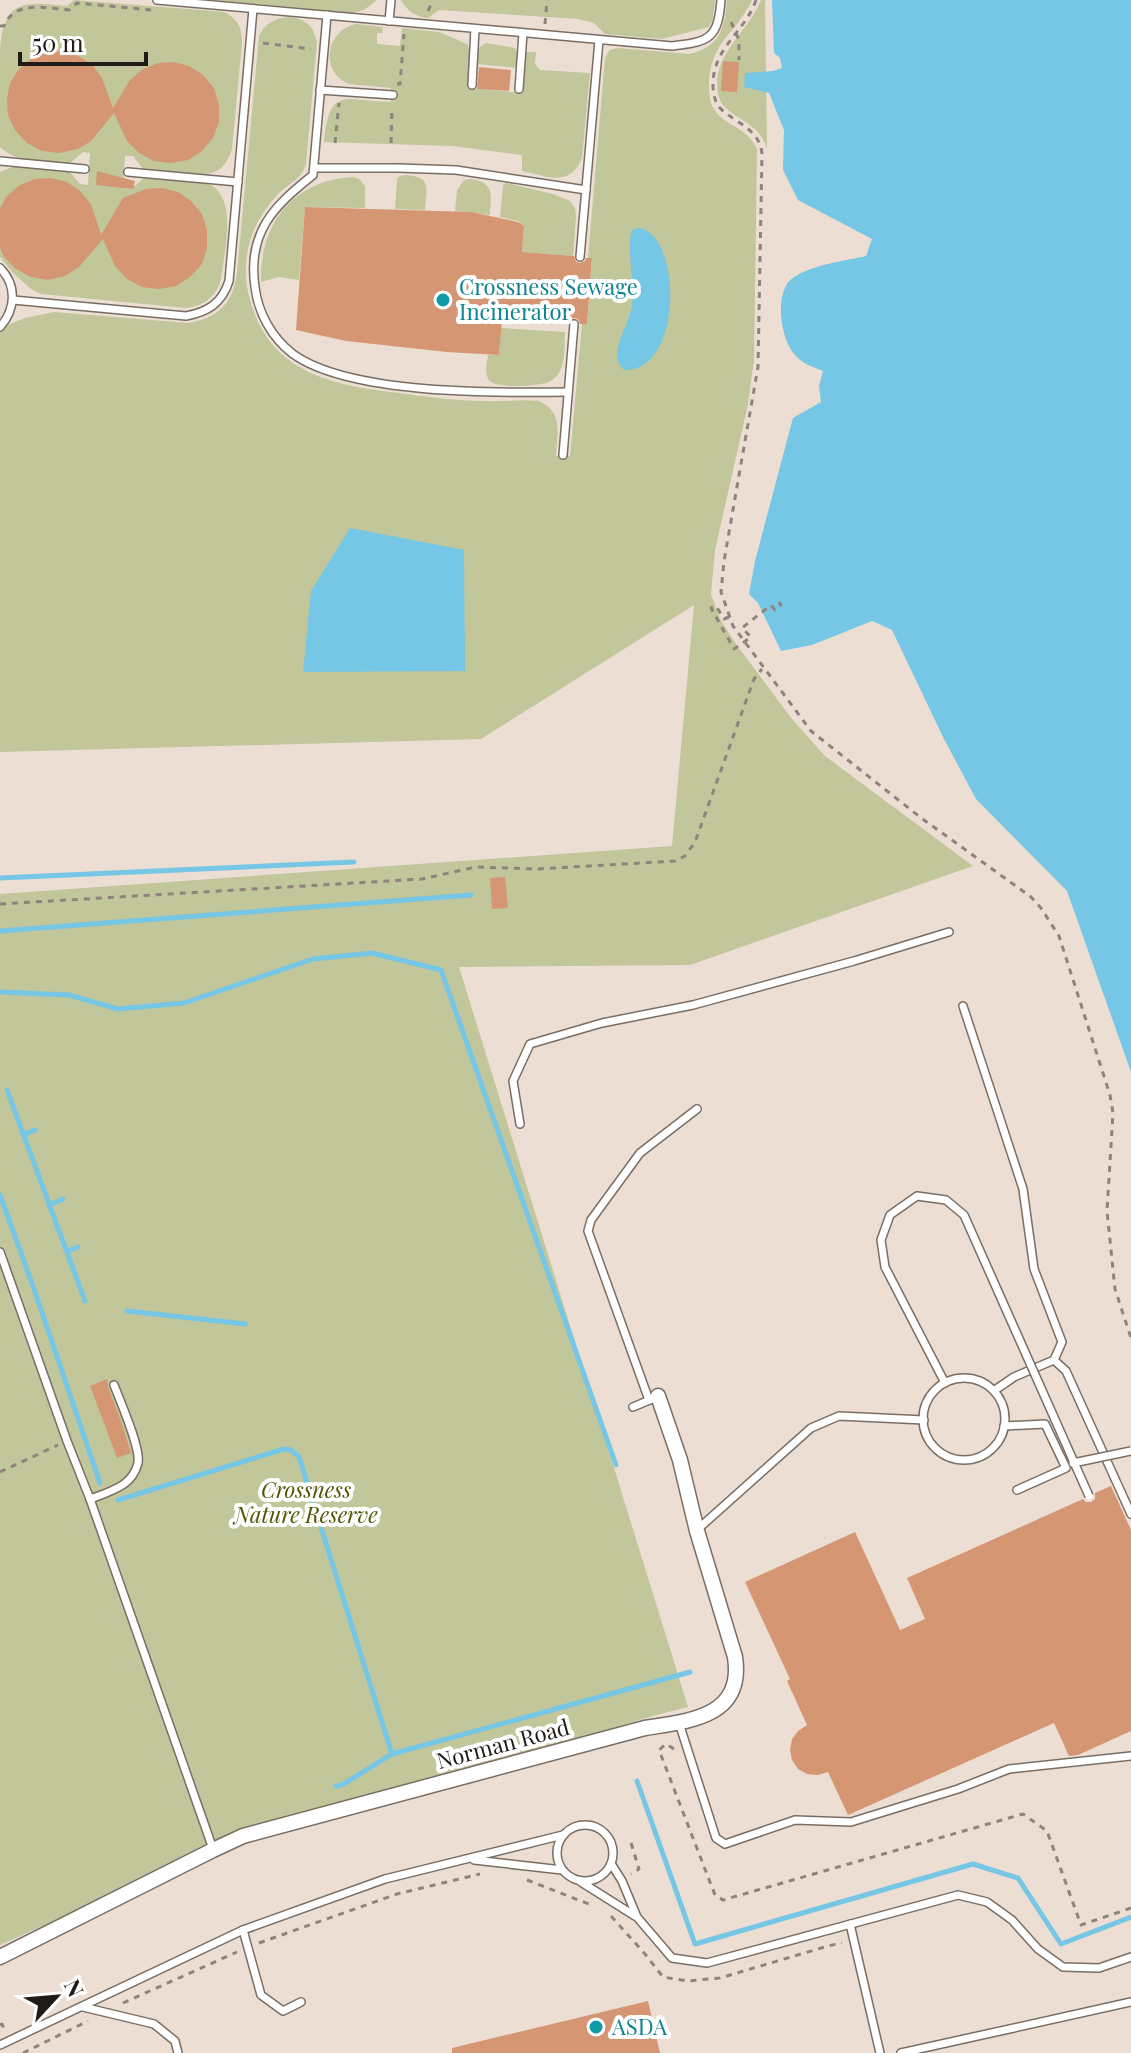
<svg xmlns="http://www.w3.org/2000/svg" width="1131" height="2053" font-family="'Playfair Display',serif">
	<rect width="100%" height="100%" fill="#ecded3"/>
	<g fill="#c1c69b">
		<path d="M74,0l151,12c13,8 17,15 17,31l-10,106c-8,26 -23,27 -47,25 -14,-2 -27,-3 -41,-4l-11,-14h-8l-2,32 8,1 13,-11c17,1 49,1 64,6 31,12 16,69 13,95 -5,18 -17,27 -35,29l-145,-14 -10,-5 -18,-16 -13,-16v-85l12,-5 6,-1 51,5 11,13 8,1 2,-32 -7,-1 -13,11c-23,-2 -53,1 -70,-16v-98c4,-49 23,-48 67,-43z"/>
		<polygon points="213,0 377,0 364,10 353,13"/>
		<path d="M401,0h314l-2,19 -4,8 -47,12 -57,-5 -11,-11 -16,-4 -139,-9 -11,8c-12,-1 -21,-7 -27,-18z"/>
		<path d="M727,0h25c-15,33 -41,41 -43,82 0,10 0,22 7,30 13,16 31,15 41,37l-3,211 -6,44 -33,146 -4,44 9,25 16,25 56,75 33,37 148,110 -283,99 -231,2 229,740 -32,8 -443,135 -213,95v-1051l672,-48 22,-241 -213,134 -481,13v-420l10,-8 15,-6 29,-6 134,11c30,-5 45,-19 49,-50l22,-237c8,-19 34,-25 50,-11 5,4 6,11 8,17l-11,122c-4,15 -17,19 -28,30 -12,13 -23,30 -28,47 -7,24 -5,48 4,71 23,64 86,74 145,81 29,4 57,8 85,8 18,1 37,-2 55,0 25,12 18,31 17,55h14l12,-132h5l5,-65 -4,-1 17,-200 5,-8 8,-2 71,6c32,-7 35,-26 38,-54z"/>
		<path d="M761,0h4l2,148c-9,-25 -28,-26 -44,-43 -5,-6 -6,-16 -6,-24 3,-33 32,-51 44,-81z"/>
		<path d="M356,24l27,3 -1,6h-5v11l23,2 2,-18 37,4 28,12 3,7 -3,37 56,5 3,-41h10l-1,12 5,6 50,3 -8,85c-12,30 -36,18 -60,13v-16l-70,-9 -128,-4c5,-58 23,-40 67,-40v-14l-42,-4c-30,-12 -23,-54 7,-60z"/>
		<polygon points="487,43 515,48 518,55 517,68 477,64 478,49 484,44"/>
		<path d="M406,175c27,2 20,14 19,35l-30,-1 2,-30 3,-3z"/>
		<path d="M354,177l5,2 6,7v22l-60,-1 -6,73 -20,-3 -18,5c-2,-58 33,-103 93,-105z"/>
		<path d="M470,179c25,3 21,16 20,36l-35,-4 2,-21 7,-10z"/>
		<polygon points="506,183 553,194 570,201 575,208 576,217 573,256 522,252 524,226 518,221 500,217 503,185"/>
		<path d="M501,328l64,4c-1,12 1,28 -5,39 -3,6 -8,10 -14,12 -11,3 -50,6 -57,-3 -5,-8 -2,-17 -1,-25h11z"/>
	</g>
	<g fill="#76c6e5">
		<path d="M772,0h359v1072l-64,-181 -91,-92 -33,-62 -51,-107 -20,-9 -60,24 -31,6 -23,-48 -9,-9 6,-33 38,-143 28,-16 -2,-16 4,-15c-10,-4 -20,-7 -27,-15 -16,-16 -23,-66 -2,-79 21,-13 50,-16 72,-21l6,-17 -74,-39 -15,-30 1,-40 -15,-37 -25,-6 1,-14 28,-2 9,-3 -2,-10 -6,-5z"/>
		<path d="M639,228c43,6 45,144 -15,142 -7,-7 -8,-13 -6,-23 3,-14 12,-27 14,-42 3,-23 -6,-57 0,-75z"/>
		<polygon points="350,528 464,550 465,671 303,672 311,591"/>
	</g>
	<g fill="none" stroke-linecap="round" stroke-linejoin="round">
		<g stroke="#76c6e5" stroke-width="5">
			<polyline points="0,878 354,862"/>
			<polyline points="0,931 471,895"/>
			<polyline points="0,992 69,995 118,1009 184,1003 313,959 372,953 441,970 616,1465"/>
			<polyline points="7,1090 85,1301"/>
			<polyline points="23,1135 35,1130"/>
			<polyline points="0,1195 34,1289 100,1483"/>
			<polyline points="49,1205 63,1199"/>
			<polyline points="67,1251 78,1247"/>
			<polyline points="127,1311 245,1324"/>
			<polyline points="118,1500 284,1449 291,1450 299,1457 392,1754"/>
			<polyline points="637,1781 695,1944 973,1864 1018,1878 1061,1944 1131,1917"/>
			<polyline points="336,1786 342,1785 392,1754 690,1672"/>
		</g>
	</g>
	<g fill="#d59674">
		<polygon points="62,51 78,56 92,64 102,78 113,108 130,80 143,69 158,63 174,62 189,66 203,75 214,88 219,105 219,122 213,138 202,151 188,160 171,163 154,161 139,153 127,141 114,113 91,141 78,149 59,153 42,151 27,143 15,130 8,115 7,99 10,83 19,69 31,59 46,53"/>
		<polygon points="723,61 739,62 737,92 721,91"/>
		<polygon points="479,67 511,70 509,91 477,89"/>
		<polygon points="97,171 135,181 133,189 96,185"/>
		<polygon points="51,178 67,182 80,191 91,204 101,235 123,198 146,189 162,188 178,192 191,201 202,214 207,230 207,248 202,264 190,277 176,286 159,289 142,287 127,279 115,266 102,237 103,239 79,267 65,276 48,280 31,277 16,269 4,257 0,248 0,208 7,196 20,185 35,179"/>
		<polygon points="305,207 471,212 518,222 524,226 522,252 574,256 576,262 580,263 585,261 586,258 592,258 587,324 580,324 578,319 574,318 569,320 568,323 502,321 499,355 447,352 346,341 296,330"/>
		<polygon points="505,877 508,908 492,909 490,878"/>
		<polygon points="107,1379 108,1387 123,1427 131,1453 117,1458 90,1386"/>
		<polygon points="1111,1486 1131,1530 1131,1731 1078,1755 1069,1756 1054,1723 848,1815 828,1772 818,1775 807,1774 798,1769 792,1760 790,1750 792,1739 798,1731 807,1725 787,1681 790,1679 745,1582 855,1532 900,1630 925,1619 907,1578 1083,1499 1086,1502 1091,1502 1095,1499 1095,1493"/>
		<polygon points="648,2001 660,2053 452,2053 452,2048"/>
	</g>
	<g fill="none" stroke-linecap="round" stroke-linejoin="round">
		<g stroke="#7a6e64" stroke-width="10">
			<g id="lane">
				<path d="M157,0l515,46c38,-4 46,-8 49,-46"/>
				<path d="M327,15l-14,160c-39,31 -66,57 -58,112 3,26 17,51 38,67 57,41 205,39 275,38"/>
				<polyline points="389,21 391,0"/>
				<polyline points="472,85 475,29"/>
				<polyline points="519,89 523,33"/>
				<polyline points="320,90 393,95"/>
				<polyline points="0,161 85,169"/>
				<polyline points="314,168 399,168 456,170 586,190"/>
				<polyline points="128,172 238,182"/>
				<polyline points="580,257 599,40"/>
				<path d="M0,268c17,17 16,41 0,59"/>
				<path d="M13,300l173,16c22,-4 36,-13 43,-35l24,-272"/>
				<polyline points="563,455 574,324"/>
				<polyline points="963,1006 1023,1189 1034,1269 1062,1342 1054,1360 1014,1377 995,1390"/>
				<polyline points="520,1124 513,1081 530,1044 602,1023 693,1005 854,961 949,932"/>
				<polyline points="0,1252 67,1441 90,1499 213,1849"/>
				<polyline points="885,1267 945,1383"/>
				<polyline points="1054,1360 1066,1371 1131,1514"/>
				<circle cx="964" cy="1419" r="41"/>
				<polyline points="649,1400 588,1231 591,1220 640,1153 697,1109"/>
				<polyline points="633,1407 652,1399"/>
				<polyline points="1004,1426 1045,1424 1066,1468 1017,1490"/>
				<path d="M90,1499c11,-4 24,-8 34,-15 7,-5 12,-13 14,-21 3,-15 -18,-62 -24,-78"/>
				<polyline points="698,1529 811,1428 839,1416 924,1420"/>
				<polyline points="679,1723 716,1838 725,1844 795,1820 851,1822 958,1789 1009,1769 1131,1756"/>
				<circle cx="585" cy="1853" r="28"/>
				<polyline points="474,1860 562,1870"/>
				<polyline points="612,1865 622,1881 637,1917 672,1958 707,1963 958,1895 987,1902 1012,1920 1038,1949 1063,1967 1099,1968 1131,1957"/>
				<polyline points="581,1882 635,1916"/>
				<polyline points="850,1924 880,2053"/>
				<polyline points="243,1930 261,1995 283,2011 301,2002"/>
				<polyline points="83,2007 154,2024 175,2041 178,2053"/>
				<polyline points="0,2045 243,1930 385,1879 563,1835"/>
				<polyline points="901,2053 1131,2002"/>
			</g>
		</g>
		<g stroke="#7a6e64" stroke-width="17">
			<path id="street" d="M0,1957l213,-107 30,-14 402,-108c45,-7 99,-11 90,-71l-38,-126 -17,-71 -22,-64"/>
		</g>
		<g stroke="#8e847c" stroke-width="3" stroke-dasharray="6 6" stroke-linecap="butt">
			<path d="M756,0c-11,33 -44,47 -43,87 1,9 2,17 9,23 16,14 38,20 40,44l-4,213 -34,194 -3,31 12,34 78,105 109,86 111,80 10,11 18,28 51,159 3,18 -6,98 8,78 16,49"/>
			<polyline points="428,11 433,0"/>
			<polyline points="731,22 739,40 739,60"/>
			<polyline points="545,24 547,0"/>
			<path d="M0,26h4c11,-26 40,-18 65,-16l8,-7 74,7"/>
			<polyline points="263,43 311,49"/>
			<polyline points="397,84 400,84 404,34"/>
			<polyline points="335,143 339,103"/>
			<polyline points="391,143 392,107"/>
			<polyline points="729,617 724,619 716,606 711,608 734,649 751,637 742,628 771,605 775,610 781,605 779,602"/>
			<polyline points="0,904 422,879 476,867 537,869 675,861 685,856 695,842 754,679 762,669"/>
			<polyline points="0,1472 58,1445"/>
			<polyline points="674,1749 666,1744 659,1750 715,1895 723,1900 1023,1814 1047,1831 1081,1925 1131,1908"/>
			<polyline points="631,1843 639,1869 631,1874"/>
			<polyline points="527,1880 594,1906"/>
			<polyline points="611,1916 645,1954 663,1977 687,1981 720,1978 828,1946 842,1943"/>
			<polyline points="259,1943 397,1894 480,1874"/>
			<polyline points="123,2003 237,1952"/>
			<polyline points="0,2025 2,2024 5,2032"/>
			<polyline points="23,2053 88,2021"/>
		</g>
		<use href="#lane" stroke="#fff" stroke-width="7"/>
		<use href="#street" stroke="#fff" stroke-width="14"/>
		<g stroke="#7a6e64" stroke-width="10" stroke-linecap="butt">
			<g id="lane-bridge">
				<polyline points="885,1267 881,1240 890,1215 917,1196 946,1200 964,1215 1089,1496"/>
				<polyline points="1073,1463 1131,1451"/>
			</g>
		</g>
		<use href="#lane-bridge" stroke="#fff" stroke-width="7"/>
	</g>
	<g fill="#0f9aa8" stroke="#fff" stroke-width="3">
		<circle cx="443" cy="300" r="8"/>
		<circle cx="596" cy="2027" r="8"/>
	</g>
	<g text-anchor="middle" stroke-width="8" stroke-linejoin="round" paint-order="stroke">
		<g font-size="22" fill="#0d838f" stroke="#fff" text-anchor="start">
			<text x="459" y="295">Crossness Sewage<tspan x="459" dy="25">Incinerator</tspan></text>
			<text x="612" y="2035">ASDA</text>
		</g>
		<g font-size="22" font-style="italic" fill="#505501" stroke="#fff">
			<text x="306" y="1498">Crossness<tspan x="306" dy="25">Nature Reserve</tspan></text>
		</g>
		<g font-size="22" fill="#201b17" stroke="#fff">
			<text transform="translate(503 1744) rotate(-15)" y="8">Norman Road</text>
		</g>
	</g>
	<g transform="translate(56 1997) rotate(64)" stroke="#ffffff" stroke-width="6" paint-order="stroke">
	<path d="M0-6L14 30L0 20L-14 30Z" fill="#201b17"/>
	<text y="-12" font-size="22" font-weight="bold" text-anchor="middle" fill="#201b17">N</text>
	</g>
	<path d="M20 52v12h126v-12" fill="none" stroke="#201b17" stroke-width="4"/>
	<text x="32" y="52" font-size="24" fill="#201b17" stroke="#ffffff" stroke-width="6" paint-order="stroke">50 m</text>
</svg>
